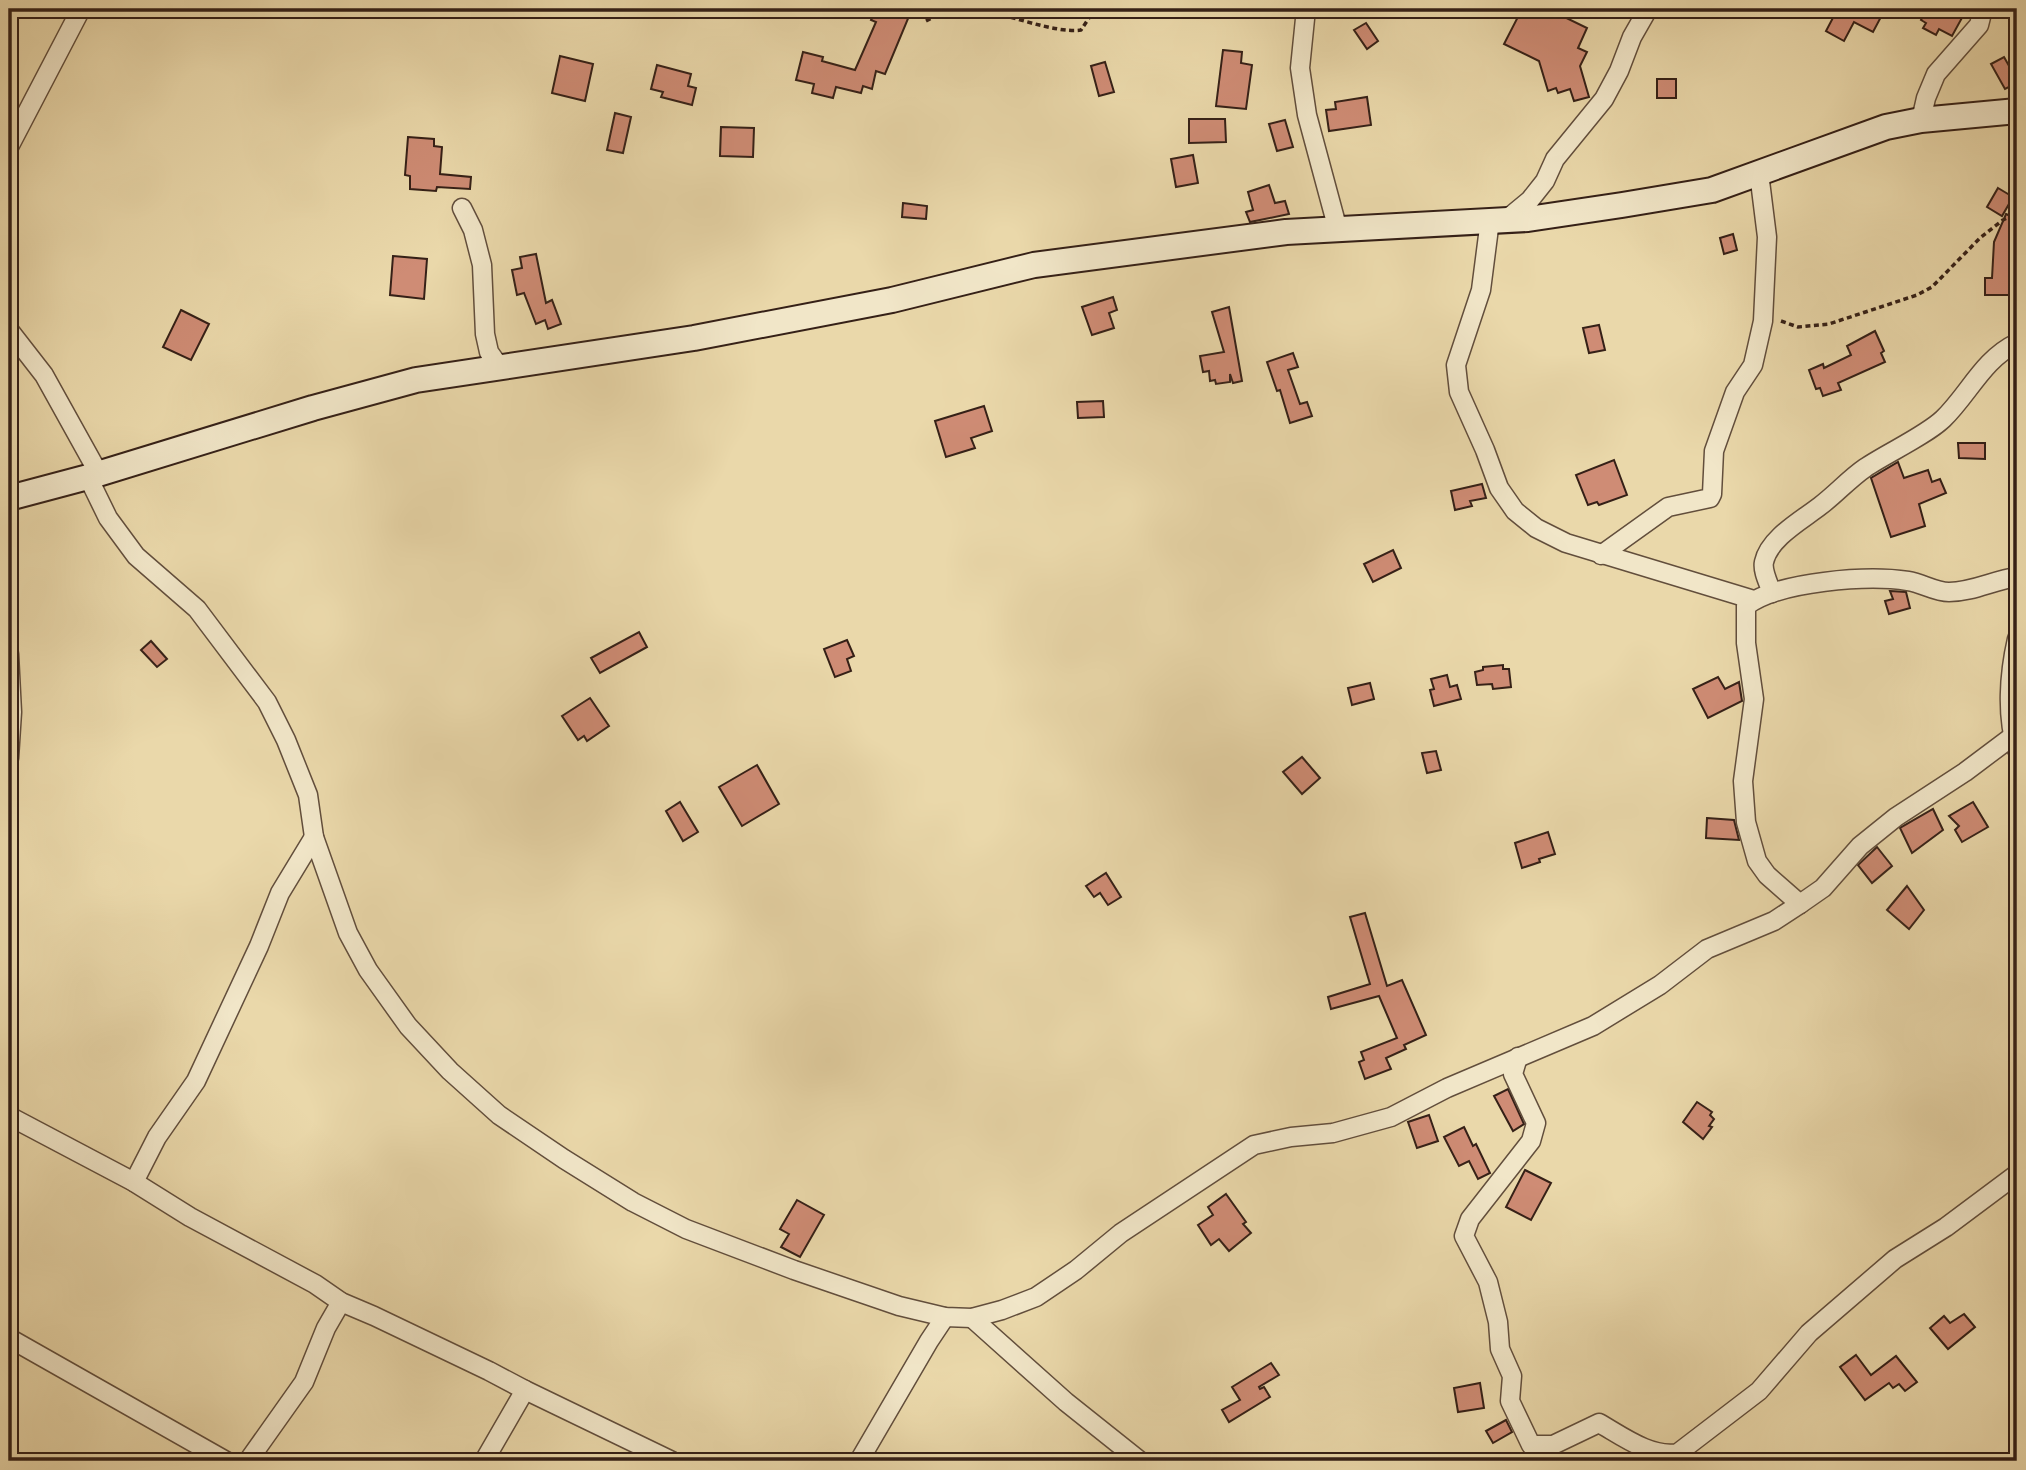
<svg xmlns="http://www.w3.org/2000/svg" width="2026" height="1470" font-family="'IM FELL Double Pica',serif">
	<rect width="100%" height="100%" fill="#ead8aa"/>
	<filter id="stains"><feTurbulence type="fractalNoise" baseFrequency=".00286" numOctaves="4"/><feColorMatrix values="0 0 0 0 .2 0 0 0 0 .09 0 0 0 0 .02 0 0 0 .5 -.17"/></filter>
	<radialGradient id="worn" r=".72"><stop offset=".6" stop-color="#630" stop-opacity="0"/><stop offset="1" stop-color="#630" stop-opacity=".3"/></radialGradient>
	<g fill="#cf8c75" stroke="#352017" stroke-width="2">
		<polygon points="876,9 912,9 885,74 876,71 872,89 863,86 861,93 836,87 833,98 812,93 814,84 796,80 803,52 823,57 822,61 855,70 876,22 871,20"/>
		<polygon points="1522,9 1534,14 1537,9 1548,9 1587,28 1578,48 1587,52 1580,66 1589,97 1574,101 1570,89 1558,93 1556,88 1548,91 1539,61 1504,44"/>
		<polygon points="1831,9 1869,9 1882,15 1873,32 1854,22 1844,41 1826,31 1836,12"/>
		<polygon points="1927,9 1949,9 1963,16 1952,36 1939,29 1936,35 1923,28 1926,23 1921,20"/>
		<polygon points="1366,23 1378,41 1367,49 1354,30"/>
		<polygon points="1223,50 1242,52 1241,63 1252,65 1246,109 1216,106"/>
		<polygon points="560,56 593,64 585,101 552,93"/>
		<polygon points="2004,57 2017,80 2017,83 2005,89 1991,64"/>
		<polygon points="1105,62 1114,92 1099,96 1091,66"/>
		<polygon points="657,65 691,74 688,86 696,88 692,105 661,97 663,92 651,89"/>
		<rect x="1657" y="79" width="19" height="19"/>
		<polygon points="1367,97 1371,125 1329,131 1326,110 1336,109 1335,102"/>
		<polygon points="615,113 631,117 623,153 607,150"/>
		<polygon points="1189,119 1225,119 1226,142 1189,143"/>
		<polygon points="1285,120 1293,147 1277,151 1269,124"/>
		<polygon points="721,127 754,128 753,157 720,156"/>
		<polygon points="408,137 434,139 434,146 442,147 440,174 471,177 470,189 437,187 436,191 410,189 410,176 405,175"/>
		<polygon points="1193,155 1198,183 1176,187 1171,159"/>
		<polygon points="1269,185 1275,203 1285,201 1289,214 1250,222 1246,212 1253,210 1248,192"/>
		<polygon points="1998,188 2013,197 2002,216 1987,207"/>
		<polygon points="903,203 927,206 926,219 902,217"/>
		<polygon points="2006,214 2017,219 2016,277 2011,276 2011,295 1985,295 1985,278 1992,278 1994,242"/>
		<polygon points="1733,234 1737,250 1724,254 1720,238"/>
		<polygon points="536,254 546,303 552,300 561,324 548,329 545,320 536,324 524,293 517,295 512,270 522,268 520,257"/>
		<polygon points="393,256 427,259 424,299 390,295"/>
		<polygon points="1113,297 1117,310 1109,313 1114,328 1092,335 1082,307"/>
		<polygon points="1229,307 1242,381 1233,383 1230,374 1230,382 1216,384 1215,380 1210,381 1209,371 1203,372 1200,356 1224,352 1212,312"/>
		<polygon points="181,310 209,324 191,360 163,347"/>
		<polygon points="1599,325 1605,350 1589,353 1583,328"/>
		<polygon points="1875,331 1884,351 1881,353 1885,362 1838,383 1841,390 1823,396 1820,388 1816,389 1809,370 1823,364 1824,368 1851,355 1847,346"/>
		<polygon points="1293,353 1298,367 1288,370 1300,404 1307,402 1312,416 1290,423 1280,390 1277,391 1267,362"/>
		<polygon points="1103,401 1104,417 1078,418 1077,402"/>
		<polygon points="984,406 992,431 971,438 975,448 946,457 935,421"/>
		<polygon points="1958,443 1985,443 1985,459 1959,458"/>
		<polygon points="1614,460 1627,495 1599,505 1597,502 1588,505 1576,475"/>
		<polygon points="1898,462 1904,478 1928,470 1932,482 1940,479 1946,493 1919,504 1925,526 1891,537 1871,478"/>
		<polygon points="1482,484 1486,498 1470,501 1472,506 1455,510 1451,491"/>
		<polygon points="1393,550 1401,568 1373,582 1364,564"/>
		<polygon points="1890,591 1906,592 1910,608 1889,614 1885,601 1893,599"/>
		<polygon points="639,632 647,647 600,673 591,658"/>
		<polygon points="847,640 854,656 847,659 851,671 835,677 824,649"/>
		<polygon points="151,641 167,659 157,667 141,650"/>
		<polygon points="1503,665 1503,669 1509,669 1511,687 1493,689 1492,684 1477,685 1475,672 1483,670 1483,667"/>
		<polygon points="1447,675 1450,687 1457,685 1461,699 1434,706 1430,690 1434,689 1431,679"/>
		<polygon points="1718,677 1725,689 1739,682 1742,701 1708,718 1693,689"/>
		<polygon points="1370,683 1374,699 1352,705 1348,688"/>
		<polygon points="590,698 609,726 587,741 584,736 578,740 562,716"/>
		<polygon points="1436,751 1441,770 1427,773 1422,753"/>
		<polygon points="1302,757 1320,778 1302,794 1283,772"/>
		<polygon points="757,765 779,804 742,826 719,787"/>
		<polygon points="680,802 698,832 683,841 666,811"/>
		<polygon points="1973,802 1988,827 1962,842 1955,830 1959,826 1949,816"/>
		<polygon points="1933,809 1943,830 1912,853 1900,828"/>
		<polygon points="1707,818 1734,820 1739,840 1706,838"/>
		<polygon points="1548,832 1555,854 1539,859 1540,862 1522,868 1515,843"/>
		<polygon points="1877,847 1892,866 1872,883 1858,865"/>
		<polygon points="1106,873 1121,897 1108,905 1100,893 1094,897 1086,886"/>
		<polygon points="1907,886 1924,910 1909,929 1887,910"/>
		<polygon points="1365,913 1387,986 1402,980 1426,1035 1404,1045 1406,1049 1386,1058 1391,1069 1365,1079 1359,1062 1364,1060 1361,1052 1397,1038 1379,996 1331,1009 1328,997 1370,984 1350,917"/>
		<polygon points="1508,1089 1524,1124 1513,1131 1494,1096"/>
		<polygon points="1697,1102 1712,1112 1710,1115 1714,1119 1709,1126 1712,1127 1703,1139 1683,1122"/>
		<polygon points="1429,1115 1438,1141 1417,1148 1408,1122"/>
		<polygon points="1464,1127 1473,1146 1476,1144 1490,1173 1478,1179 1469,1161 1459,1166 1444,1137"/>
		<polygon points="1525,1170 1551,1183 1531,1220 1506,1207"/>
		<polygon points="1226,1194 1246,1222 1243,1224 1251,1233 1229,1251 1219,1239 1211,1245 1198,1225 1213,1215 1208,1207"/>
		<polygon points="797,1200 824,1215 800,1257 781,1247 789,1234 780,1229"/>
		<polygon points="1964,1314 1975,1327 1948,1349 1930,1328 1944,1316 1950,1323"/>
		<polygon points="1856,1355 1871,1375 1896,1356 1917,1382 1905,1391 1899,1384 1893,1388 1889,1383 1865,1400 1840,1367"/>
		<polygon points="1271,1363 1279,1375 1259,1387 1260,1389 1264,1387 1270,1397 1229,1422 1222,1410 1240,1400 1232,1387"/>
		<polygon points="1480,1383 1484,1408 1458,1412 1454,1388"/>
		<polygon points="1506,1420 1512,1432 1493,1443 1486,1431"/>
	</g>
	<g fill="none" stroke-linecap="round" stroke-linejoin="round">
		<g stroke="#624e3c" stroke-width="21">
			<g id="street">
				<polyline points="1306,9 1300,68 1307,115 1338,230"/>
				<polyline points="1921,120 1926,98 1936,74 1979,25 1981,17 1978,9"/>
				<polyline points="9,147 81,9"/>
				<polyline points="462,208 473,230 482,265 485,334 489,352 501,369"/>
				<polyline points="1507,219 1530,200 1545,181 1555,159 1604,99 1619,71 1632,37 1648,9"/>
				<polyline points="1490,220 1481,290 1456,365 1459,392 1485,450 1499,488 1515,511 1536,528 1566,543 1754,600"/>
				<polyline points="9,330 44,375 99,474"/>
				<polyline points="88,477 108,518 136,556 197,609 267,702 286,740 308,795 314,837 348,933 368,970 408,1026 450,1071 499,1115 564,1159 633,1202 686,1229 794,1270 899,1306 945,1317 972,1318 1002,1310 1036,1297 1076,1270 1121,1233 1254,1145 1291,1137 1333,1133 1391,1117 1447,1088 1593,1026 1660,985 1707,949 1774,921 1800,904 1823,888 1860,846 1896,817 1965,772 2013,736"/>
				<polyline points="1601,555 1668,507 1710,498 1712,494 1714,451 1735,392 1753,365 1763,321 1767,237 1759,173"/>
				<path d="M1772,593c-3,-9 -10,-22 -8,-31 5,-24 38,-42 56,-56 16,-12 29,-27 45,-38 22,-15 60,-32 78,-49 26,-25 40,-60 74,-76"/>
				<path d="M2017,639c-8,35 -11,77 0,111"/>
				<polyline points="9,654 12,712 9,758"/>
				<path d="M1800,904l-33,-29 -10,-14 -11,-39 -3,-41 11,-82 -8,-56v-37c33,-25 122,-31 162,-25 14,2 27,11 41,11 24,0 45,-12 68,-15"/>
				<path d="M1518,1057l-5,17 23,49 -5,18 -61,78 -6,17 24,46 10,40 2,27 12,27 -2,25 21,44h22l46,-22c23,13 52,35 79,30l81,-62 50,-58 86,-74 51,-32 71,-53"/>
				<polyline points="9,1116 134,1182 190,1217 315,1284 341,1302 374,1316 489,1371 525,1390 672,1461"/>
				<polyline points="134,1182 157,1137 196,1081 259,946 280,893 314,837"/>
				<polyline points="972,1318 1066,1402 1140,1461"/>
				<polyline points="9,1338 226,1461"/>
				<polyline points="248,1461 304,1382 326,1328 341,1302"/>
				<polyline points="484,1461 525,1390"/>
				<polyline points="859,1461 929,1341 945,1317"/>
			</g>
		</g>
		<g stroke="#352017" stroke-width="28">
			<polyline id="secondary" points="9,498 88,477 313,408 416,380 694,338 892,300 1034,265 1286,232 1528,219 1622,205 1712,190 1886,127 1921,120 2017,111"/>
		</g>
		<g stroke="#352017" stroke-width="3.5" stroke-dasharray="5 3.5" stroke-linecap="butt">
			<path d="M978,9c28,5 79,25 103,21l14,-21"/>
			<polyline points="926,21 949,9"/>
			<polyline points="1781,321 1798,327 1829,324 1917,295 1932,287 1980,238 2003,220 2017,213"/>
		</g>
		<use href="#street" stroke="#f1e6c8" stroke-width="18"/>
		<use href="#secondary" stroke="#f1e6c8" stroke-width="24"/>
	</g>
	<rect width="2026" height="1470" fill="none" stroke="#ead8aa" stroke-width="35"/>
	<rect x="10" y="10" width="2005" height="1449" fill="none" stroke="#352017" stroke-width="3.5"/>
	<rect x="18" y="18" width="1991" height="1435" fill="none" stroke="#352017" stroke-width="2"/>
	<rect width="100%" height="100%" filter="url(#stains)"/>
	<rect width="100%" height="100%" fill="url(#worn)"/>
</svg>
